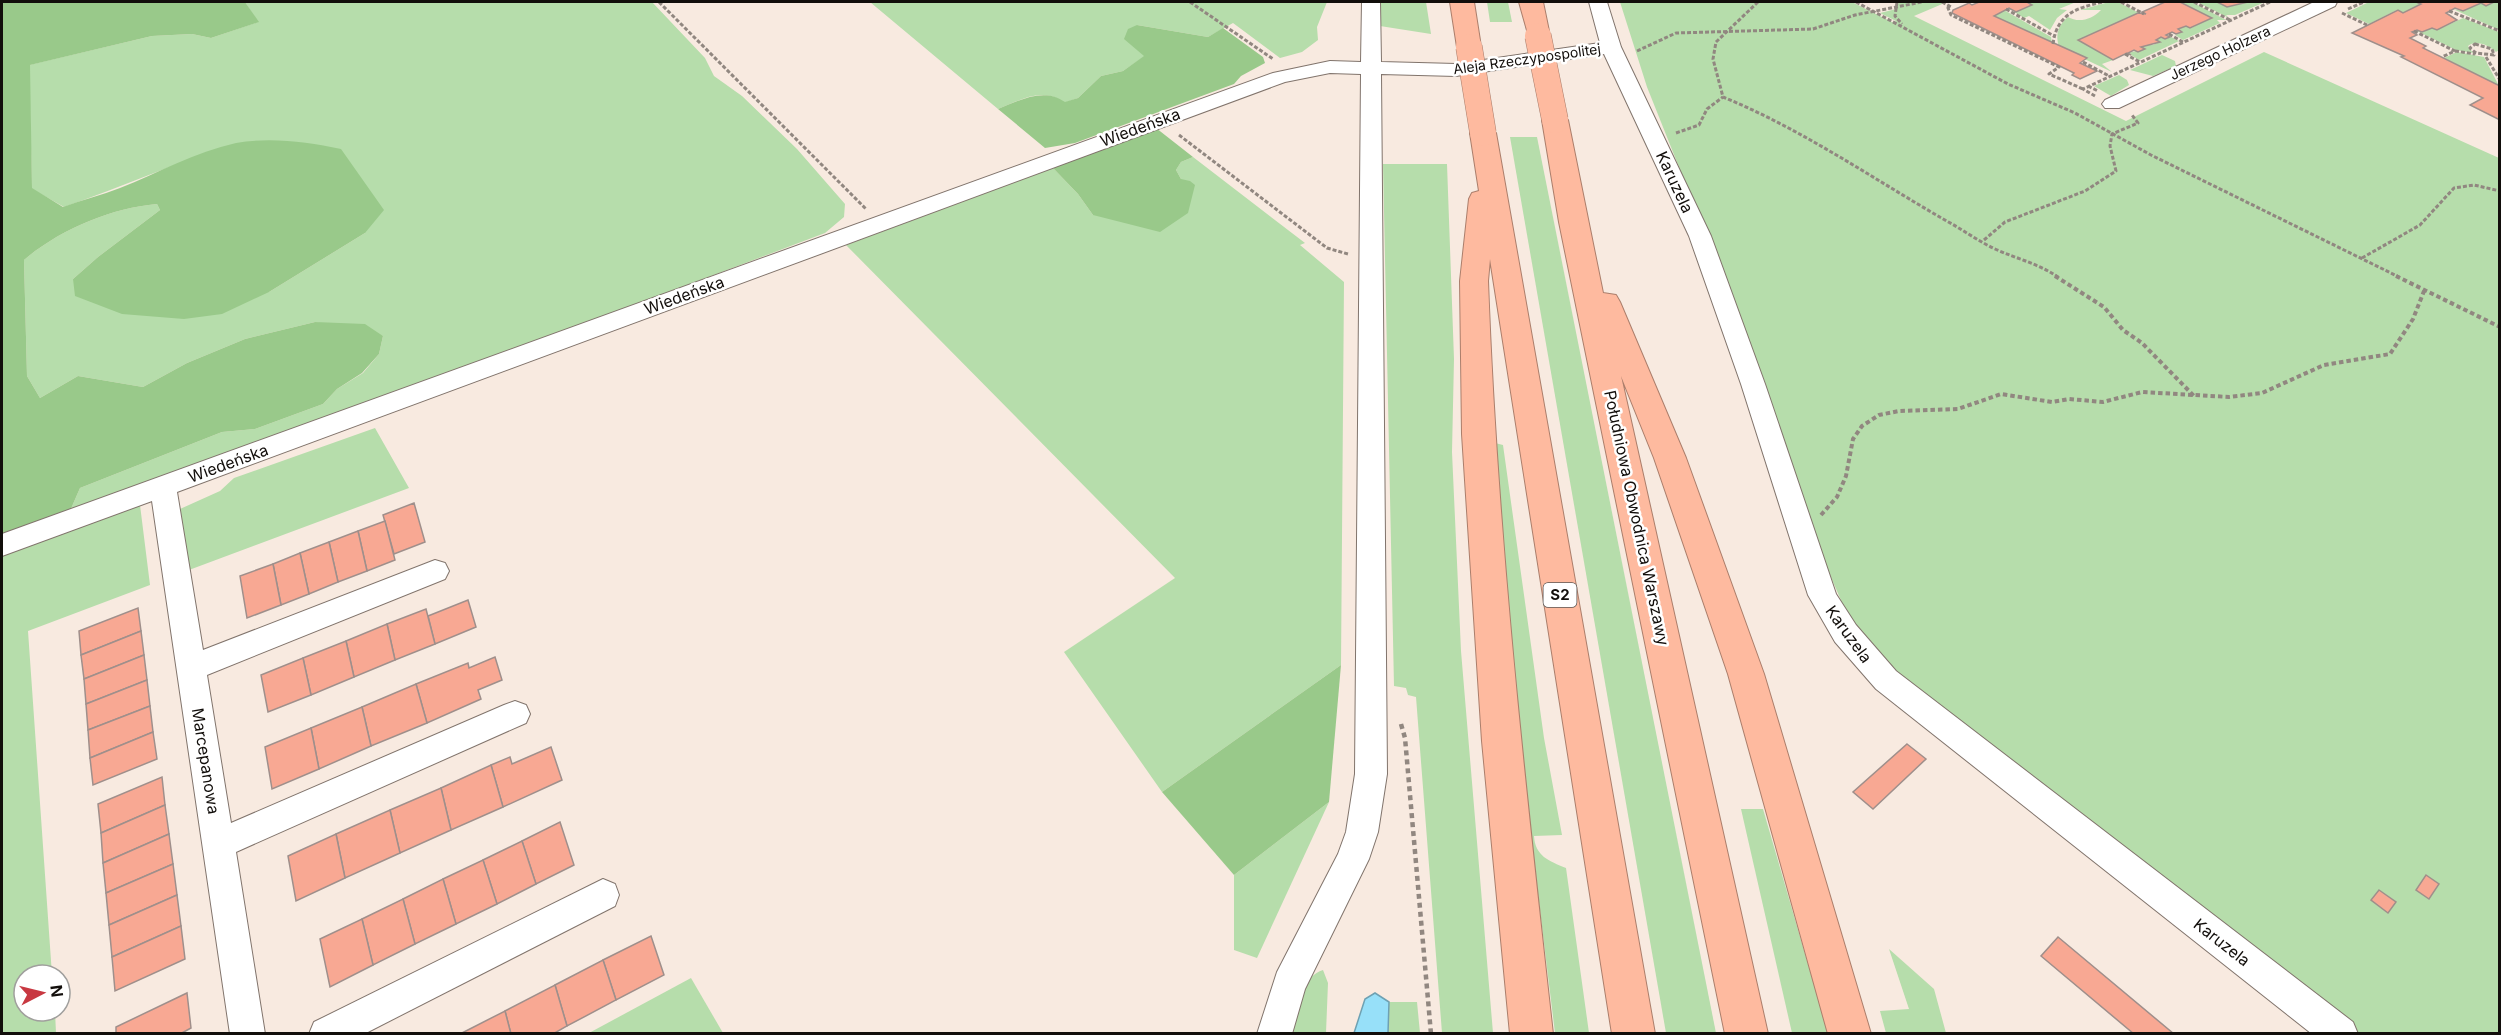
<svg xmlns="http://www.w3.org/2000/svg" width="2501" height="1035" font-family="Inter,sans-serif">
	<rect width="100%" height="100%" fill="#f8eae0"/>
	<g fill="#b6ddab">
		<path d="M245,2h407l53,56 9,18 28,20 55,53 48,55 -1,13 -19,16 -341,129 -414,149 10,-23 142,-56 33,-3 68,-25 14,-15 26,-16 16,-19 4,-18 -68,-14 -70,17 -58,24 -44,24 -65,-11 -38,22 -13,-22 -3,-116c35,-30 87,-52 133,-56l3,6 -62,47 -25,22 196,13 96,-59 -129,-89c-59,18 -114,43 -172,63l-32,-18 -3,-124 123,-29 40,-2 19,4 47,-16z"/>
		<path d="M870,2h457l-10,25 1,13 -16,12 -22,6 -47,-35 -25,14 -71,-12 8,31 -22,15 -22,5 -23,22 -14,5c-20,-17 -44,-3 -66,6z"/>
		<polygon points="1380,2 1426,2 1431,34 1380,26"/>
		<polygon points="1487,2 1508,2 1512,22 1490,22"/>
		<polygon points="1620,2 1852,2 1894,23 1896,21 1880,13 1896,9 1899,2 1947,2 1914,16 2126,121 2264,52 2499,158 2499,1033 2359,1033 1882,663 1847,614 1823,559 1764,380 1647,87"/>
		<polygon points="2027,2 2076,2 2059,9 2067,10 2057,18 2050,30 2029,16 2024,18 2008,8 2032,5"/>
		<path d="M2109,2h9l21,11 -26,47 -11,4 10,8 -53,-25c-4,-12 -1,-22 9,-30 10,6 24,3 33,-7h-21z"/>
		<polygon points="2180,2 2192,2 2226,20 2217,20 2220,23 2183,40 2175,35 2182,32 2178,29 2186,26 2191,28 2211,18"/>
		<polygon points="2197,2 2217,2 2227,7 2248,2 2265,2 2235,15 2226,15 2229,18"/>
		<polygon points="2369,2 2416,2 2421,4 2403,13 2397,10 2369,24 2346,13"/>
		<polygon points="2494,2 2499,2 2499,30 2453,9 2463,11 2481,3 2486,6"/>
		<polygon points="2004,10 2051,37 2052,43 1994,16"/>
		<path d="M2463,18l36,14v18l-3,2c-7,-7 -21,-13 -28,-6l5,7 -17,-3 -41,-20 7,2 10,-4 5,2z"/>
		<polygon points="2161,37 2165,39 2171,37 2179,41 2139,60 2128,53 2144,49 2141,47 2149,43 2153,45 2159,42 2156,40"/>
		<polygon points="2457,52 2484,57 2499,86 2444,58"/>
		<polygon points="2162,55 2175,61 2176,66 2153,76 2130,70"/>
		<polygon points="2119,75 2127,80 2129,85 2111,96 2094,86"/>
		<polygon points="1510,137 1537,137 1716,1033 1666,1033"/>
		<polygon points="1193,157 1305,243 1300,245 1344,282 1341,665 1162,792 1064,652 1175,578 846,245 1053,168 1078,194 1093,215 1181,179 1176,170 1181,162"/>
		<polygon points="1383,164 1447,164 1454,359 1452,452 1461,651 1493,1033 1442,1033 1416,697 1408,695 1406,688 1394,686"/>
		<polygon points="375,428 409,488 189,570 180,509 220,491 234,478"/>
		<path d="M1495,443l8,2 41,293 18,97 -28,1c1,20 15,25 32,32l23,165h-34l-40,-327z"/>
		<polygon points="140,505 150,585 28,631 52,975 24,975 24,1011 55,1011 56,1033 2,1034 2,555"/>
		<polygon points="1329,802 1257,958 1234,950 1234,875"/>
		<polygon points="1741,809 1763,809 1828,1033 1792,1033"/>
		<polygon points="1889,949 1934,989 1946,1033 1886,1033 1880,1011 1909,1009"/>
		<path d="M1323,970l5,13 -2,50 -33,1c4,-22 6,-56 30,-64z"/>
		<polygon points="691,978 723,1033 589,1033"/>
		<polygon points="1389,1002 1417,1002 1420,1033 1388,1034"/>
	</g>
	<g fill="#99c98a">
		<path d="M2,2h243l14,20 -48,16 -19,-4 -40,2 -122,29 2,123 31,19c19,-7 39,-12 57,-19 38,-15 75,-36 116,-45 35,-6 71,-1 105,6l43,61 -19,23 -96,59 -47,22 -38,5 -62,-5 -47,-18 -2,-17 25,-22 62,-47 -3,-6c-46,4 -98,26 -133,56l3,116 13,22 38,-22 65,11 44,-24 58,-24 70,-17 50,2 18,12 -4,18 -17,19 -25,16 -14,15 -68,25 -33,3 -142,56 -10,23 -68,24z"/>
		<path d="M1137,25l71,12 15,-9 40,29 2,6 -24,13 -7,8 -159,59 -30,5 -47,-39c22,-9 46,-22 67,-7l13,-4 23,-22 22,-5 21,-15 -20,-17 4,-10z"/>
		<polygon points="1156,128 1193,157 1181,162 1176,170 1181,179 1190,181 1195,185 1188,213 1160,232 1093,215 1078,194 1053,168"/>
		<polygon points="1341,665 1329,802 1234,875 1162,792"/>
	</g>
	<polygon fill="#97e0f9" stroke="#6fa1b2" stroke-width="1.5" points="1375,993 1389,1002 1388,1033 1354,1033 1365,999"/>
	<g fill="#f8a893" stroke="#9f8f8b" stroke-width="1.5">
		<polygon points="1975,2 2027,2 2032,5 2016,12 2009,8 1994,16 2087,58 2080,63 2097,71 2080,79 2072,75 2074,73 1952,13 1953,10 1969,3 1972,5 1977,3"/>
		<polygon points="2165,2 2180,2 2212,18 2190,28 2186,26 2178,29 2182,32 2176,34 2172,32 2166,35 2170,37 2165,39 2161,37 2156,40 2160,42 2141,47 2145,49 2138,52 2134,50 2128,53 2131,55 2127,53 2113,60 2078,40 2138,13 2146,14 2142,12"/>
		<polygon points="2217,2 2248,2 2227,7"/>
		<polygon points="2416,2 2494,2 2486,6 2481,3 2463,11 2455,8 2446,13 2457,20 2437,30 2432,28 2422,32 2417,30 2412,32 2417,35 2410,38 2426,46 2423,48 2500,86 2500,120 2470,105 2483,98 2401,57 2404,56 2352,33 2398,10 2403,13 2421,4"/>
		<polygon points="414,503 425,542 394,554 383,515"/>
		<polygon points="385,521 395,560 367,571 358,531"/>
		<polygon points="358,531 367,571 338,582 329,542"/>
		<polygon points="329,542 338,582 309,594 300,553"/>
		<polygon points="300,553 309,594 281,605 273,564"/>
		<polygon points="273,564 281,605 247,618 240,576"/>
		<polygon points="468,600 476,627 435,644 428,616"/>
		<polygon points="138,608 141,631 81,655 79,631"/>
		<polygon points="426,609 435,644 395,660 387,624"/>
		<polygon points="387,624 395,660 354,677 346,641"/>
		<polygon points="141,631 144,655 84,679 81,655"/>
		<polygon points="346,641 354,677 311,695 303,658"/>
		<polygon points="144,655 147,680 86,704 84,679"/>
		<polygon points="495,657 502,680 478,690 481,699 427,723 416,684 468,663 469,668"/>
		<polygon points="303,658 311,695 268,712 261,675"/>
		<polygon points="147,680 150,706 88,730 86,704"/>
		<polygon points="416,684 427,723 371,746 362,707"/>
		<polygon points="150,706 153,732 90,758 88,730"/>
		<polygon points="362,707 371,746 319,769 311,728"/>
		<polygon points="311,728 319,769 272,789 265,747"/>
		<polygon points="153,732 157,759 93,785 90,758"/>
		<polygon points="1907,744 1926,759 1873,809 1853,792"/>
		<polygon points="551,747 562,780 503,807 491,765 510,757 512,764"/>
		<polygon points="491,765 503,807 451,830 441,788"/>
		<polygon points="162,777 165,805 101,833 98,804"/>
		<polygon points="441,788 451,830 400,853 390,810"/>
		<polygon points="165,805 169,834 103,863 101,833"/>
		<polygon points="390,810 400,853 345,878 336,834"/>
		<polygon points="560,822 574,865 536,884 522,841"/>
		<polygon points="169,834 173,864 106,893 103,863"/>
		<polygon points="336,834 345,878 296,901 288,856"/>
		<polygon points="522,841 536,884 497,904 483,860"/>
		<polygon points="483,860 497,904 456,924 443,879"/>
		<polygon points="173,864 177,895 109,925 106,893"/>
		<polygon points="2426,875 2439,884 2429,899 2416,890"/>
		<polygon points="443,879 456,924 415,944 403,899"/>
		<polygon points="2379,890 2396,902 2388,913 2371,900"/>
		<polygon points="177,895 181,926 112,957 109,925"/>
		<polygon points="403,899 415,944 373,965 362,919"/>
		<polygon points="362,919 373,965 330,987 320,939"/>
		<polygon points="181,926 185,959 115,991 112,957"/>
		<polygon points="651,936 664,975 616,1000 603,960"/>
		<polygon points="2058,937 2174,1034 2134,1034 2041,956"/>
		<polygon points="603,960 616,1000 567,1026 555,985"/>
		<polygon points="555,985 567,1026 553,1034 511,1034 505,1011"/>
		<polygon points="187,993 191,1028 180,1034 116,1034 116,1027"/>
		<polygon points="505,1011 511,1034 460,1034"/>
	</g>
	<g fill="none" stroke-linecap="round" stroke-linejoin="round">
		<g stroke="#81746c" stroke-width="2">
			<g id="minor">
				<polygon points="1362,2 1380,2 1381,62 1456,64 1600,43 1589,2 1607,2 1621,47 1711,236 1765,384 1836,594 1856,625 1896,671 2353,1022 2358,1034 2312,1034 1876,689 1835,642 1808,595 1741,384 1689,236 1604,54 1456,76 1381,74 1387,774 1378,832 1369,859 1305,989 1292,1034 1257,1034 1277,972 1338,854 1346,832 1355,774 1361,74 1330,73 1285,82 177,492 203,650 435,560 445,563 449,571 445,579 207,675 231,823 504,705 515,701 526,705 530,714 526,723 236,852 265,1034 230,1034 152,501 2,556 2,534 1273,73 1330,61 1361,62"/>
				<polygon points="2314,2 2337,2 2335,6 2119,108 2105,108 2102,104 2105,100"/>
				<polygon points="603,879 615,884 619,895 615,906 364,1034 309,1034 314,1022"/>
			</g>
		</g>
		<g stroke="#ab7e6b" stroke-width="2">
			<g id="highway">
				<polygon points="1450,2 1474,2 1481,47 1477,52 1469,54 1461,52 1457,47"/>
				<polygon points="1519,2 1543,2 1550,36 1546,41 1530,41"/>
				<polygon points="1555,112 1564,115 1568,120 1603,293 1616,295 1620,302 1686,458 1764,674 1871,1034 1828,1034 1728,674 1654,458 1621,376 1768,1034 1725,1034 1559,222 1542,120 1546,115"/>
				<path d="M1483,125l9,3 4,5 159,901h-43l-122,-775 -2,22c9,252 37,502 65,753h-43l-28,-293 -20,-307 -2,-153 9,-82 3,-6 7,-2 -9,-58 4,-5z"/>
			</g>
		</g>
		<g stroke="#918780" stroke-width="3" stroke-dasharray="4 2" stroke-linecap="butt">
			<polyline points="659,2 866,209"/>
			<polyline points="1190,2 1273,59"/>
			<path d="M1758,2l-42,40 -3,17 10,38c81,33 153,84 229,127 14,8 28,18 43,25 22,10 42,14 63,28"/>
			<polyline points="1856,2 2008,84 2075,113 2151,155 2399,277"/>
			<polyline points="1897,2 1895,16 1902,24"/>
			<polyline points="1942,2 1951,7 1948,8 1951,15 2059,67 2049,74 2083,89"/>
			<polyline points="2121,2 2144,14"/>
			<polyline points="2194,2 2230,20"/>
			<polyline points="2006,9 2054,36"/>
			<polyline points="2348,9 2364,2"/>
			<polyline points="2449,11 2500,31"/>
			<polyline points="2342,13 2367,25"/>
			<polyline points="2414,31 2455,51 2442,57"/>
			<polyline points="2169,34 2183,42"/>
			<path d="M2053,44c4,-30 23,-36 50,-42"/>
			<polygon points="2475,44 2492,49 2494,55 2476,53 2470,48"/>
			<polyline points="1637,51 1676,33 1813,29 1855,15 1922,2"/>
			<polyline points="2455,51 2475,54"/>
			<polyline points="2125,54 2140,62"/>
			<polyline points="2486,57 2500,80"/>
			<polyline points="2083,62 2109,76"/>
			<polyline points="2088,86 2098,91"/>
			<polyline points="2095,96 2083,89 2270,2"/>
			<polyline points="1676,133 1699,125 1707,109 1723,97"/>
			<polyline points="1179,135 1327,248 1348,254"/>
			<polyline points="1984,240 2005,222 2085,191 2116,171 2110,146 2112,134 2138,123 2132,115"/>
			<polyline points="2362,258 2420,225 2454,188 2474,185 2500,191"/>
		</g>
		<g stroke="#918780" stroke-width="4" stroke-dasharray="4.5 3" stroke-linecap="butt">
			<polyline points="2055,276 2104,307 2123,330 2142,343 2194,396"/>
			<polyline points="2396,276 2500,327"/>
			<polyline points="1821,515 1837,497 1846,476 1853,439 1862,426 1879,415 1899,411 1958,409 2001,394 2052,402 2069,399 2103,402 2142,392 2229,397 2262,393 2324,365 2390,354 2413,319 2424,291"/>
		</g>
		<polyline stroke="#918780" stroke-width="4.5" stroke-dasharray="5 4" stroke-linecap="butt" points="1401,724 1405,738 1431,1034"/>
		<use href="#minor" fill="#fff" fill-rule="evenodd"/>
		<use href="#highway" fill="#feba9f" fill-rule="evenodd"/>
		<g stroke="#ab7e6b" stroke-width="27" stroke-linecap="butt">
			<g id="highway-bridge">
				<polyline points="1538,36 1555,120"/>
				<polyline points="1469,47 1483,133"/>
			</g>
		</g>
		<use href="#highway-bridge" stroke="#feba9f" stroke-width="26"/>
	</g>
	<g text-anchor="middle" stroke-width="5" stroke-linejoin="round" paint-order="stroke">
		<g font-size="14" fill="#120e0b" stroke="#fff">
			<text transform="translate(2220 53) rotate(-25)" y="5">Jerzego Holzera</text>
			<text transform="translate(1527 59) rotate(-8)" y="5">Aleja Rzeczypospolitej</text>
		</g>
		<rect fill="#fff" stroke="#595654" stroke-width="1.5" x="1543.5" y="583" width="33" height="24" rx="4.5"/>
		<g font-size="15" font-weight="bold" fill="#120e0b">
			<text x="1560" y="600">S2</text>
		</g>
		<g font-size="16" fill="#120e0b" stroke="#fff">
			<text transform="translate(1140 127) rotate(-20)" y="6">Wiedeńska</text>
			<text transform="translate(1675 182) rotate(65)" y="6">Karuzela</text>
			<text transform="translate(684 295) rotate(-20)" y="6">Wiedeńska</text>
			<text transform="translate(228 463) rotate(-20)" y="6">Wiedeńska</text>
			<text transform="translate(1637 518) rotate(78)" y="6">Południowa Obwodnica Warszawy</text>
			<text transform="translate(1849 634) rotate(54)" y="6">Karuzela</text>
			<text transform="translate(206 761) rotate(81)" y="6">Marcepanowa</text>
			<text transform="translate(2222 942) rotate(38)" y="6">Karuzela</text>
		</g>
	</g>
	<rect width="2501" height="1035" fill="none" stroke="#120e0b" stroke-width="6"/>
	<g transform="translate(42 993) rotate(83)"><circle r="28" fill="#ffffff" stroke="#a09f9d" stroke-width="1.5"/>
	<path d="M0-4.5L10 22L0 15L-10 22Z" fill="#c83841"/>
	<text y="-9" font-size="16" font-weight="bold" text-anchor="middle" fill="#120e0b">N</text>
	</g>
</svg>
